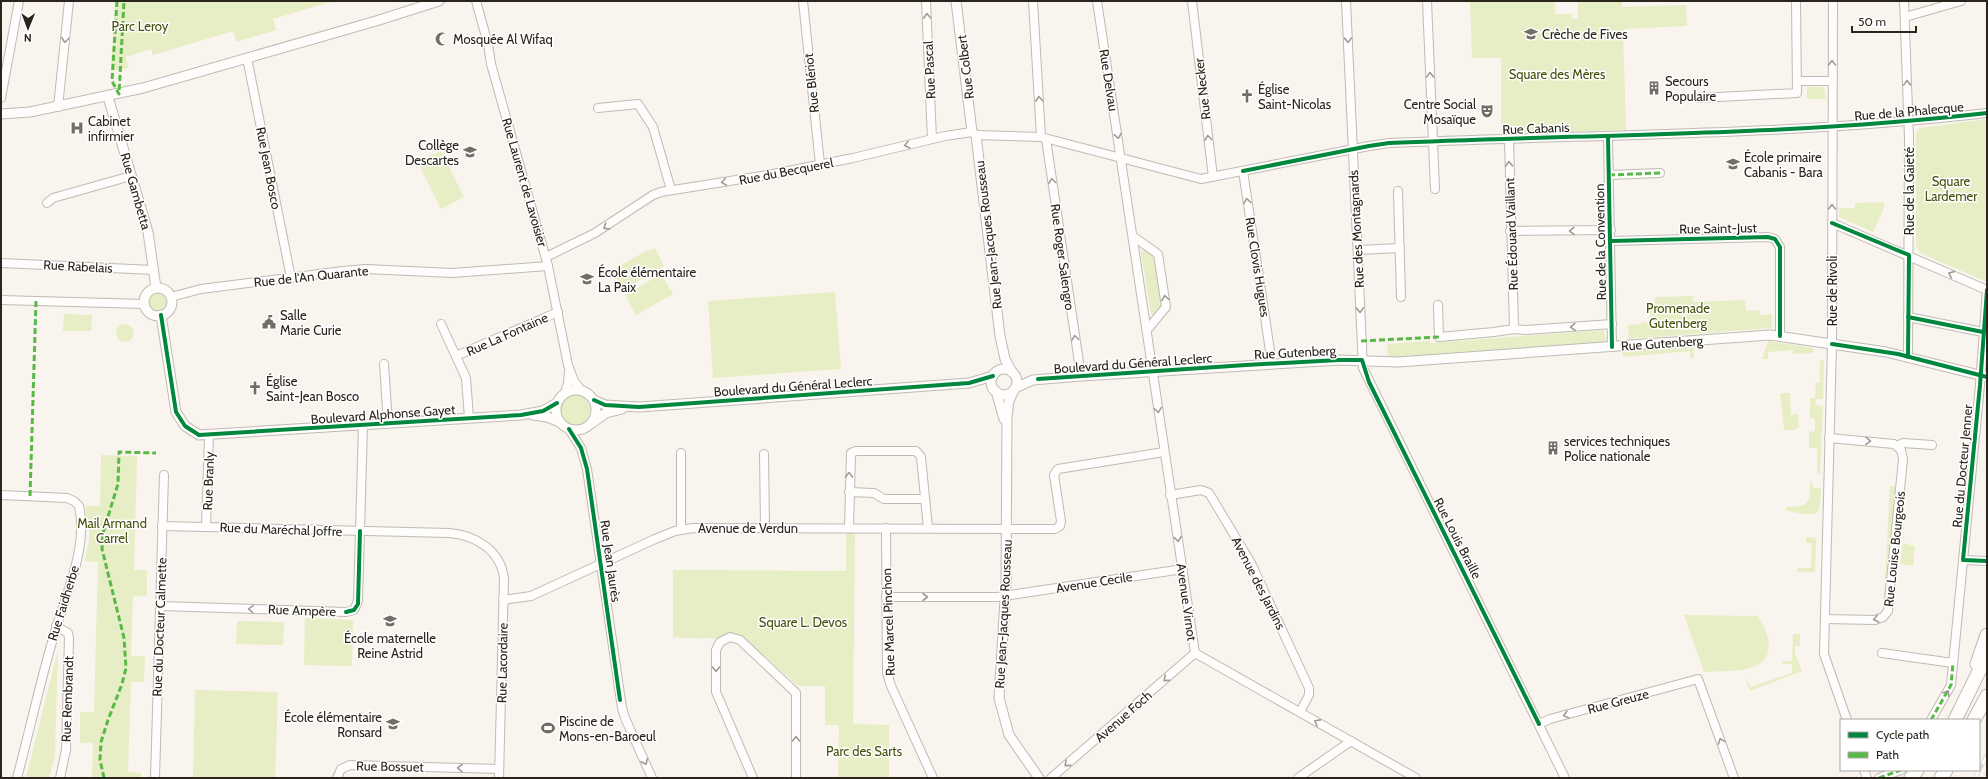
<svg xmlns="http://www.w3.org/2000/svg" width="1988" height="779" font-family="Cabin,sans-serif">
	<rect width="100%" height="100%" fill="#f9f4ed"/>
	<g fill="#e7eec5">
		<polygon points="115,1 334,1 273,19 276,30 236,42 233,31 153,55 151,49 126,57 129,68 111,71"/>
		<polygon points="1470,1 1555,1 1555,14 1572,14 1572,19 1578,18 1578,1 1622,1 1622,7 1686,5 1687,26 1623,29 1626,130 1501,133 1501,58 1472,58"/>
		<polygon points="1807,87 1822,87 1825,91 1825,99 1807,99"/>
		<polygon points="1987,119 1987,282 1920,253 1916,245 1916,133 1920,128"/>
		<polygon points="441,151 464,197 441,209 417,161"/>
		<polygon points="1884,202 1884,208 1873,232 1839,217 1839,208 1855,208 1855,203"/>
		<polygon points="655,248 664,266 623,290 612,270 648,250 649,251"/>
		<polygon points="1144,249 1155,257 1163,305 1153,316 1151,313 1141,252"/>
		<polygon points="661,274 673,294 636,315 625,295"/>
		<polygon points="835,292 841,369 713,378 708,301"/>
		<circle cx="157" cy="302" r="10"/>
		<polygon points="1693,296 1693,302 1745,300 1746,311 1759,310 1760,315 1772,314 1772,328 1629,339 1628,325 1641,324 1642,322 1651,323 1650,310 1656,309 1655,297"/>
		<polygon points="64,314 92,315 91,331 63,331"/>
		<circle cx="125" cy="333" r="9"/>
		<polygon points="1604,330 1606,342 1388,360 1387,344 1430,341 1430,343"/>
		<polygon points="1768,341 1813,348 1813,353 1793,354 1793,350 1768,352 1768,359 1762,359"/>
		<polygon points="1693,347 1694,358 1690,358 1690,351 1623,357 1622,352"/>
		<polygon points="1820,360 1824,360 1823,399 1816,399 1815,405 1823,406 1820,474 1817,473 1817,448 1809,448 1809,431 1815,432 1815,419 1810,418 1810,398 1815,398 1816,383 1820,383"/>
		<polygon points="1780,393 1790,393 1791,415 1798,414 1799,427 1795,430 1784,430"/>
		<circle cx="575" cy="410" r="15"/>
		<polygon points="101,455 137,456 134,570 147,570 147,596 133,596 131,656 145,656 144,682 131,682 128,772 141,773 141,778 92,778 93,743 80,743 80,712 94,712 98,562 85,561 89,541 89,519 86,519 86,506 100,506"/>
		<path d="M1810,483h3v5h8c-1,34 -4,27 -35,23v-4c21,-1 25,-1 24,-24z"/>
		<polygon points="1890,486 1895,486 1892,525 1895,525 1885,602 1884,602"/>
		<path d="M846,533h9l-2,191 36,1v53h-51l1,-53h-14v-39h-27l-56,-50c-16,-7 -15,0 -27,2 -14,1 -29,0 -42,-1v-67l173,1z"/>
		<polygon points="1806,537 1816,538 1815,572 1797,572 1798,568 1811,568 1812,543 1806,543"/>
		<polygon points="1903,543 1915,546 1913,566 1900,564"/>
		<path d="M1684,615l74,1c4,7 9,15 10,23 7,37 -40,31 -64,33z"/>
		<polygon points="305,618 353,620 352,666 304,665"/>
		<polygon points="237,621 284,622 283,645 236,644"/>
		<polygon points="1793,634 1800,634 1800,646 1795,646 1795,653 1802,671 1750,691 1745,676 1751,687 1792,673 1792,664 1782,664 1783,661 1792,661"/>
		<polygon points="57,654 58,655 55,756 49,778 26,778"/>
		<polygon points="195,690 278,692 275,778 193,778"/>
	</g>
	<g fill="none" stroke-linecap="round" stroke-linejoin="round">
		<g stroke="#bfbbb4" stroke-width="10">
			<g id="minor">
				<polyline points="476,1 488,44 491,64 548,266 568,365 574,381 581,390"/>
				<polyline points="803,1 820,164"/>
				<polyline points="926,1 932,139"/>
				<polyline points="1033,1 1041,137"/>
				<polyline points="1097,1 1195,653 1416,778"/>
				<polyline points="1192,1 1213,177"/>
				<polyline points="1346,1 1363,368 1565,778"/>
				<polyline points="1427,1 1435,189"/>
				<polyline points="1833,1 1832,344 1824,654 1847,720"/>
				<polyline points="1904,1 1909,138 1908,357"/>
				<polyline points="1905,17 1961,1"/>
				<polyline points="247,58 291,278"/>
				<polyline points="1797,81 1832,81"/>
				<polyline points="1,98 19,1"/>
				<polyline points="1699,98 1797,93 1796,1"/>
				<polyline points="58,107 69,1"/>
				<polyline points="598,108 638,104 653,127 671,190"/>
				<path d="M976,135l65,2 160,42 168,-33 20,-3c200,-9 399,-7 598,-30"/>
				<polyline points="1608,137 1612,347"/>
				<polyline points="1046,139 1081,376"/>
				<polyline points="1509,139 1514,329"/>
				<polyline points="1243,171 1272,364"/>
				<polyline points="1609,175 1660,173"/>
				<polyline points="1398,191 1401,297"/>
				<polyline points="47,203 53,198 131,176"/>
				<polyline points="1832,223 1987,290 1980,385 1951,685 1931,720"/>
				<polyline points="1510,231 1611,230"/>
				<polyline points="1134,237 1158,254 1166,307 1147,330"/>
				<polyline points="1611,241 1768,237 1775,239 1780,247 1780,336"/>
				<polyline points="1358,250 1400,248"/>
				<polyline points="546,257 595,233 653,195 661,192 773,174 853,158 945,136 972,132"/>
				<polyline points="1,263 154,270"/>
				<polyline points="171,297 201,289 343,271 366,269 452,273 548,266"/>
				<polyline points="1,300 144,304"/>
				<polyline points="1438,305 1439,337 1494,332 1514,329 1526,330 1612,324"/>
				<polyline points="1908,317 1983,332"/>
				<polyline points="441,324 466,378 469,418"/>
				<polyline points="456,356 558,312"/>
				<polyline points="384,364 388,423"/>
				<polyline points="565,393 568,383 569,372"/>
				<polyline points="569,429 581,448 587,469 622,708 625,718 652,778"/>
				<polyline points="1898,446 1903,443 1932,445"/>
				<polyline points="681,453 681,530"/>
				<polyline points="764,454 765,527"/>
				<polyline points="849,492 874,493 884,499 925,499"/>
				<path d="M1,495l66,3 7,3 5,5c10,43 -16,94 -27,136 -13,45 -23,91 -35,136"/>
				<polyline points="1170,495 1201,490 1209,493 1251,563 1309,688 1309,695 1300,712"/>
				<path d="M162,526l287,7c26,2 52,17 55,46l-5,199"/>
				<polyline points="206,527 209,435"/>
				<polyline points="849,528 851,453 856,451 916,451 921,457 928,528"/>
				<polyline points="886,528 887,673 891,686 933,778"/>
				<polyline points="1963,560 1987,561"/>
				<polyline points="886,597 997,597 1183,569"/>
				<polyline points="503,600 531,596 655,539 675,531 693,528 1055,529 1060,526 1061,521 1054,475 1058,469 1164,452"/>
				<polyline points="160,606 346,612 354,610 358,601 363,425"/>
				<polyline points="1825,619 1875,620 1883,617 1888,611 1903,459 1901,450 1894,444 1829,438"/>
				<polyline points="56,626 68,633 69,638 66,750 60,778"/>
				<polyline points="1882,653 1953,663"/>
				<polyline points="1539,724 1550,719 1698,679 1734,778"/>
				<polyline points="1864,770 1867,778"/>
				<polyline points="155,778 164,475"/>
				<polyline points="337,778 341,769 350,765 499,769"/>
				<polyline points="753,778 716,692 716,650 720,642 730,637 740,640 796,693 796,778"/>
				<polyline points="1051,778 1195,653"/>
				<polyline points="1298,778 1351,741"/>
				<polyline points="1879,778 1901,770"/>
			</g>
		</g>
		<g stroke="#bfbbb4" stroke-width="11">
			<g id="tertiary">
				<polyline points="956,1 972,132 976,135 977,144 1000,336 1005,359 1012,372"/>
				<polyline points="108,97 148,232 156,288"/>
				<polyline points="1,114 30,112 143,88 376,21 439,1"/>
				<circle cx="158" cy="302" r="14"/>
				<polyline points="161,315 176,412 185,426 199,435 521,415 543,411 557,403"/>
				<circle cx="1004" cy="382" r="13"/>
				<polyline points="1015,388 1033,380 1081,376 1339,360 1398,362 1770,335 1886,352 1987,377"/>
				<circle cx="576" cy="410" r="20"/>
				<polyline points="1014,390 1009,401 1007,417 1006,583 999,698 1009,735 1039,778"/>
				<polyline points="996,391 1004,419"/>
				<polyline points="594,400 605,405 639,407 969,383 993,376"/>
				<polyline points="533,415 547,417 560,422"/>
				<polyline points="592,423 606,413 622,409"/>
			</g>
		</g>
		<g stroke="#bfbbb4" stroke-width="15">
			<g id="trunk">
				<polyline points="1977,664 1987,635"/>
				<polyline points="1955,720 1987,655"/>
				<polyline points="1974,720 1987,696"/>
				<polyline points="1911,778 1917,770"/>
				<polyline points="1941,778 1946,770"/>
			</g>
		</g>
		<use href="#minor" stroke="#fefdfc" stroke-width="8"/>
		<use href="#tertiary" stroke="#fefdfc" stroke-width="9"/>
		<use href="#trunk" stroke="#fefdfc" stroke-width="13"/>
		<g stroke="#dad9d6" stroke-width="4">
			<g id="rail">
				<polyline points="1975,778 1987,755"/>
				<polyline points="1985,778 1987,774"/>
			</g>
		</g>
		<use href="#rail" stroke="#fff" stroke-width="2.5" stroke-dasharray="8" stroke-linecap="butt"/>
		<g stroke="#58b947" stroke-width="3" stroke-dasharray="6 3" stroke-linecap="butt">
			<polyline points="117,1 112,81 119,94 124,1"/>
			<polyline points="1609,175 1660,173"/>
			<polyline points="1361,341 1439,337"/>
			<polyline points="30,496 36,301"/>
			<polyline points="1931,720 1951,685 1953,663"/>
			<polyline points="104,778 100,760 101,742 108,720 122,684 126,668 124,638 102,549 103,533 118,484 119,452 156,453"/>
			<polyline points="1879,778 1901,770"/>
		</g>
		<g stroke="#fff" stroke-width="6">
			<g id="cycleway">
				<polyline points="1608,137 1612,347"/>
				<path d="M1243,171l126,-25 20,-3c200,-9 399,-7 598,-30"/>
				<polyline points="1832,223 1909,255 1908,357"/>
				<polyline points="1611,241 1768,237 1775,239 1780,247 1780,336"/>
				<polyline points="1987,290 1980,385 1963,560 1987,561"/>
				<polyline points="161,315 176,412 185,426 199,435 521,415 543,411 557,403"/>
				<polyline points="1908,317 1983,332"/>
				<polyline points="1832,344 1898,354 1987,377"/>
				<polyline points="1038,379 1246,365 1339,360 1362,360 1369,382 1539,724"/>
				<polyline points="594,400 605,405 639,407 969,383 993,376"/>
				<polyline points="569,429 581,448 587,469 620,700"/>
				<polyline points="346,612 354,610 358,604 360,531"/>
			</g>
		</g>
		<use href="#cycleway" stroke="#00873e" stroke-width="4"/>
	</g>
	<defs><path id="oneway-chevron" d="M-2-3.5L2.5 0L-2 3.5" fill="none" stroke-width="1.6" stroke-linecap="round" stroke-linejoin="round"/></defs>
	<g stroke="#9f9b97">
		<use href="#oneway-chevron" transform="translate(927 16) rotate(-93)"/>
		<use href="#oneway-chevron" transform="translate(65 40) rotate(97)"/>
		<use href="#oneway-chevron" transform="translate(1348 40) rotate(88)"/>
		<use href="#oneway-chevron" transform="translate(1832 63) rotate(-90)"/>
		<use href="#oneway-chevron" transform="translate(1430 75) rotate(-92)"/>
		<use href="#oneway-chevron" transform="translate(1907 83) rotate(-92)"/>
		<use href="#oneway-chevron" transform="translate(1039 99) rotate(-93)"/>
		<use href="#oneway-chevron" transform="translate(1118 136) rotate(81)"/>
		<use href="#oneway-chevron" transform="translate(1208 138) rotate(-97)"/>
		<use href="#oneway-chevron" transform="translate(907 145) rotate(166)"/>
		<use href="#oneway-chevron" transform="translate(1509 164) rotate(-91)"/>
		<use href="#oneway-chevron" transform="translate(1052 181) rotate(-98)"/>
		<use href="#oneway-chevron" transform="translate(724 182) rotate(173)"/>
		<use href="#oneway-chevron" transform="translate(1247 201) rotate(-99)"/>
		<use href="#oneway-chevron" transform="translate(1832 207) rotate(-90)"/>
		<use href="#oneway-chevron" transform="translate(606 227) rotate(147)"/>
		<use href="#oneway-chevron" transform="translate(1572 231) rotate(179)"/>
		<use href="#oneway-chevron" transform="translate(1951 274) rotate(-156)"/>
		<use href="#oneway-chevron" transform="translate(1165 298) rotate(-99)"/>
		<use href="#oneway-chevron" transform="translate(1360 310) rotate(88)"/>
		<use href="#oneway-chevron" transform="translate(1573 327) rotate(176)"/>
		<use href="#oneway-chevron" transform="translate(1075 338) rotate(-98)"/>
		<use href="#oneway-chevron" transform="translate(1158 410) rotate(82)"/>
		<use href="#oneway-chevron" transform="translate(1868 441) rotate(4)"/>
		<use href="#oneway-chevron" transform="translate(849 475) rotate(-89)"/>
		<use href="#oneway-chevron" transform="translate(1178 539) rotate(81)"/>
		<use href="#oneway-chevron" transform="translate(925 597)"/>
		<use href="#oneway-chevron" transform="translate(251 609) rotate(-178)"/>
		<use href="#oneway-chevron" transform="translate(1876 619) rotate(169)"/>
		<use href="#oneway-chevron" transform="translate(716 669) rotate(90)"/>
		<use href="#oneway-chevron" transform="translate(1166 679) rotate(139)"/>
		<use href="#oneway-chevron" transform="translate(1947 693) rotate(-59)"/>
		<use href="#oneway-chevron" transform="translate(1566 715) rotate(165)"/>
		<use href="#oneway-chevron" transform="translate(1317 722) rotate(-151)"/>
		<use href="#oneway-chevron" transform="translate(796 739) rotate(-90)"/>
		<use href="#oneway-chevron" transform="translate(1721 741) rotate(-110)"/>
		<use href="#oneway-chevron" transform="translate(645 762) rotate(65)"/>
		<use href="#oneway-chevron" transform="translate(1067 764) rotate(139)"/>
		<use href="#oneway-chevron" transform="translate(460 768) rotate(-179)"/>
	</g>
	<defs>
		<g id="school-bare" transform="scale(1.08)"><path d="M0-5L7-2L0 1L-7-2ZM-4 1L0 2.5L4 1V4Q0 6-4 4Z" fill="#726d65" stroke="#fff" stroke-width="2.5" paint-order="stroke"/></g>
		<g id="mosque-bare" transform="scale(1.08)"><path d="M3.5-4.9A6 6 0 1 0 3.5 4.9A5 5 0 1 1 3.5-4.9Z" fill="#726d65" stroke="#fff" stroke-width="2.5" paint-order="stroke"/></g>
		<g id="building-bare" transform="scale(1.08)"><path d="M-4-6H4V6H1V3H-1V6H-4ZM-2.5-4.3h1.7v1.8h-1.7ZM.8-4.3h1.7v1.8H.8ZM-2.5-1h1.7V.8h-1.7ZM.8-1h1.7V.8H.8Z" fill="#726d65" stroke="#fff" stroke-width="2.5" paint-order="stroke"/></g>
		<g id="church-bare" transform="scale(1.08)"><path d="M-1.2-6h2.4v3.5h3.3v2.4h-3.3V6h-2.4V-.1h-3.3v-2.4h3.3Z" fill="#726d65" stroke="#fff" stroke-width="2.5" paint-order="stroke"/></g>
		<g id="theatre-bare" transform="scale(1.08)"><path d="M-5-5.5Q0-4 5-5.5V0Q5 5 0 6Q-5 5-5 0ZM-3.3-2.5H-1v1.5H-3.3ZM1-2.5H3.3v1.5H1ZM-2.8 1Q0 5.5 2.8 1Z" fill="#726d65" stroke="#fff" stroke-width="2.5" paint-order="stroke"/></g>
		<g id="hospital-bare" transform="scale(1.08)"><path d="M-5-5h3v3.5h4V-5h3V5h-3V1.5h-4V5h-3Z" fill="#726d65" stroke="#fff" stroke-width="2.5" paint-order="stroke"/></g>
		<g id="civic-bare" transform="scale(1.08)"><path d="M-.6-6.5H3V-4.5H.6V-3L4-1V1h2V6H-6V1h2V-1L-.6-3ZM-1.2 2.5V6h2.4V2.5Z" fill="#726d65" stroke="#fff" stroke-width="2.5" paint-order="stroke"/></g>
		<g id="stadium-bare" transform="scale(1.08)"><path d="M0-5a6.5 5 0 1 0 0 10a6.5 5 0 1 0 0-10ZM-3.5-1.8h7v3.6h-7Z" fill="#726d65" stroke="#fff" stroke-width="2.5" paint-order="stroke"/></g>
	</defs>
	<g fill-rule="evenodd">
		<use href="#school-bare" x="1531" y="34"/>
		<use href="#mosque-bare" x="442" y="39"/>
		<use href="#building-bare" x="1654" y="88"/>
		<use href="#church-bare" x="1247" y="96"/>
		<use href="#theatre-bare" x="1487" y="111"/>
		<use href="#hospital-bare" x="77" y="128"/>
		<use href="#school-bare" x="470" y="152"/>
		<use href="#school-bare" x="1733" y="164"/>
		<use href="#school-bare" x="587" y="279"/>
		<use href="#civic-bare" x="269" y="322"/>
		<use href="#church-bare" x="255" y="388"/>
		<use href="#building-bare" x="1553" y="448"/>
		<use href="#school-bare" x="390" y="621"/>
		<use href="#school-bare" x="393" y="724"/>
		<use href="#stadium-bare" x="548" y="728"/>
	</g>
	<g text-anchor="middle" stroke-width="3" stroke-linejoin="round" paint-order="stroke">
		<g font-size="13" fill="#45510d" stroke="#fff">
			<text x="140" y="31">Parc Leroy</text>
			<text x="1557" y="79">Square des Mères</text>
			<text x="1951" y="186">Square<tspan x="1951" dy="15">Lardemer</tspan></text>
			<text x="1678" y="313">Promenade<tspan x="1678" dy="15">Gutenberg</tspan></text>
			<text x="112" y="528">Mail Armand<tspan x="112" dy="15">Carrel</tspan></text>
			<text x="803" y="627">Square L. Devos</text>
			<text x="864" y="756">Parc des Sarts</text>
		</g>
		<g font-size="13" fill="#2a241c" stroke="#fff" text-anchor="start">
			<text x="1542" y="39">Crèche de Fives</text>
			<text x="453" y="44">Mosquée Al Wifaq</text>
			<text x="1665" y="86">Secours<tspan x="1665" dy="15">Populaire</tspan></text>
			<text x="1258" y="94">Église<tspan x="1258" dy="15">Saint-Nicolas</tspan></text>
			<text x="1476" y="109" text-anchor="end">Centre Social<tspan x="1476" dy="15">Mosaïque</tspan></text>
			<text x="88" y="126">Cabinet<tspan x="88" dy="15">infirmier</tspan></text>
			<text x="459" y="150" text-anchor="end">Collège<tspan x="459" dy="15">Descartes</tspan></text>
			<text x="1744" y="162">École primaire<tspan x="1744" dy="15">Cabanis - Bara</tspan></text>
			<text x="598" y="277">École élémentaire<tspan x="598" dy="15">La Paix</tspan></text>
			<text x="280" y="320">Salle<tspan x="280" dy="15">Marie Curie</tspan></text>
			<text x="266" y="386">Église<tspan x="266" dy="15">Saint-Jean Bosco</tspan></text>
			<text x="1564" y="446">services techniques<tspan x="1564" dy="15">Police nationale</tspan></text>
			<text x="390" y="643" text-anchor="middle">École maternelle<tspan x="390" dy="15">Reine Astrid</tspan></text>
			<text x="382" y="722" text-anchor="end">École élémentaire<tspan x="382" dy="15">Ronsard</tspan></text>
			<text x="559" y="726">Piscine de<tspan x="559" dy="15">Mons-en-Baroeul</tspan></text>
		</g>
		<g font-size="13" fill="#2a241c" stroke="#fff">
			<text transform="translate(965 67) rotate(-97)" y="5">Rue Colbert</text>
			<text transform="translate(929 70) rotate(-93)" y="5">Rue Pascal</text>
			<text transform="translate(1109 80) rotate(81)" y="5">Rue Delvau</text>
			<text transform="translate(811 83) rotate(-96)" y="5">Rue Blériot</text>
			<text transform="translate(1202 89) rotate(-97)" y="5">Rue Necker</text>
			<text transform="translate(1909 111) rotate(-5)" y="5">Rue de la Phalecque</text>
			<text transform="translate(1536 128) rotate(-2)" y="5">Rue Cabanis</text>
			<text transform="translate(269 168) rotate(79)" y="5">Rue Jean Bosco</text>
			<text transform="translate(786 171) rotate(-11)" y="5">Rue du Becquerel</text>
			<text transform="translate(525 182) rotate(74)" y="5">Rue Laurent de Lavoisier</text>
			<text transform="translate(136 191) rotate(74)" y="5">Rue Gambetta</text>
			<text transform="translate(1909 191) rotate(-90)" y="5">Rue de la Gaieté</text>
			<text transform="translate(1718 228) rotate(-1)" y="5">Rue Saint-Just</text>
			<text transform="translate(1356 229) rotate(-93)" y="5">Rue des Montagnards</text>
			<text transform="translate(1511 234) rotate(-92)" y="5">Rue Édouard Vaillant</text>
			<text transform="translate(988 235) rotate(-97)" y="5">Rue Jean-Jacques Rousseau</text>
			<text transform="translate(1600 242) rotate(-91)" y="5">Rue de la Convention</text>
			<text transform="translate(1063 257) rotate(82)" y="5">Rue Roger Salengro</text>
			<text transform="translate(78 266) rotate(3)" y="5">Rue Rabelais</text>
			<text transform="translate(1258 267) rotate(81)" y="5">Rue Clovis Hugues</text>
			<text transform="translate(311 276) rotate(-6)" y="5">Rue de l'An Quarante</text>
			<text transform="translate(1832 291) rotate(-90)" y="5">Rue de Rivoli</text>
			<text transform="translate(507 334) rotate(-24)" y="5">Rue La Fontaine</text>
			<text transform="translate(1662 343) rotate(-4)" y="5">Rue Gutenberg</text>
			<text transform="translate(1295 352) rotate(-3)" y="5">Rue Gutenberg</text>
			<text transform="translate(1133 363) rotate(-4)" y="5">Boulevard du Général Leclerc</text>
			<text transform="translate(793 386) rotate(-4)" y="5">Boulevard du Général Leclerc</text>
			<text transform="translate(383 414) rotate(-4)" y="5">Boulevard Alphonse Gayet</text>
			<text transform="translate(1962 466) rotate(-85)" y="5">Rue du Docteur Jenner</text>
			<text transform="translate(208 481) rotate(-88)" y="5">Rue Branly</text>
			<text x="748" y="533">Avenue de Verdun</text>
			<text transform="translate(281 529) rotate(2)" y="5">Rue du Maréchal Joffre</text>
			<text transform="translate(1458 538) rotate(63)" y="5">Rue Louis Braille</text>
			<text transform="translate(1894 549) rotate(-84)" y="5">Rue Louise Bourgeois</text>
			<text transform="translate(611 561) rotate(82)" y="5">Rue Jean Jaurès</text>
			<text transform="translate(1094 582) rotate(-9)" y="5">Avenue Cecile</text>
			<text transform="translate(1259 583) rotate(63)" y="5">Avenue des Jardins</text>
			<text transform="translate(1187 602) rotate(82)" y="5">Avenue Virnot</text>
			<text transform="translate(63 603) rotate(-73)" y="5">Rue Faidherbe</text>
			<text transform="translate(302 610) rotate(2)" y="5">Rue Ampère</text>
			<text transform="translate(1003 614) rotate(-87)" y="5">Rue Jean-Jacques Rousseau</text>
			<text transform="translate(888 622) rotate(-92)" y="5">Rue Marcel Pinchon</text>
			<text transform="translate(159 627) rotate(-88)" y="5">Rue du Docteur Calmette</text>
			<text transform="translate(502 663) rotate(-89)" y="5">Rue Lacordaire</text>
			<text transform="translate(67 699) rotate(-88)" y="5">Rue Rembrandt</text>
			<text transform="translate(1618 701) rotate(-15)" y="5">Rue Greuze</text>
			<text transform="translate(1123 716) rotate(-41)" y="5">Avenue Foch</text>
			<text transform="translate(390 766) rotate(1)" y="5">Rue Bossuet</text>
		</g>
	</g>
	<rect width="1988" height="779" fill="none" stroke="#2a241c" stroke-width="4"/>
	<rect x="1840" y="719" width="140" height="52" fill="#ffffff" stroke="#aaa7a4"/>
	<rect x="1848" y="732" width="20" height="6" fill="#00873e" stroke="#aaa7a4"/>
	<text x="1876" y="739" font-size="12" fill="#2a241c">Cycle path</text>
	<rect x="1848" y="752" width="20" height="6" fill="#58b947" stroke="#aaa7a4"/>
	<text x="1876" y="759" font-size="12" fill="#2a241c">Path</text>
	<g transform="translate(28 28) rotate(181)" stroke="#ffffff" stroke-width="3" paint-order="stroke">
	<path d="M0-3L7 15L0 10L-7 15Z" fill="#2a241c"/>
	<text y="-6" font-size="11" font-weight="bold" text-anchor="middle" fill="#2a241c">N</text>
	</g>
	<path d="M1852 26v6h64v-6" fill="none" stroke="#2a241c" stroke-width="2"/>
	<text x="1858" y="26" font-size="12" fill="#2a241c" stroke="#ffffff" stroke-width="3" paint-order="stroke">50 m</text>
</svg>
